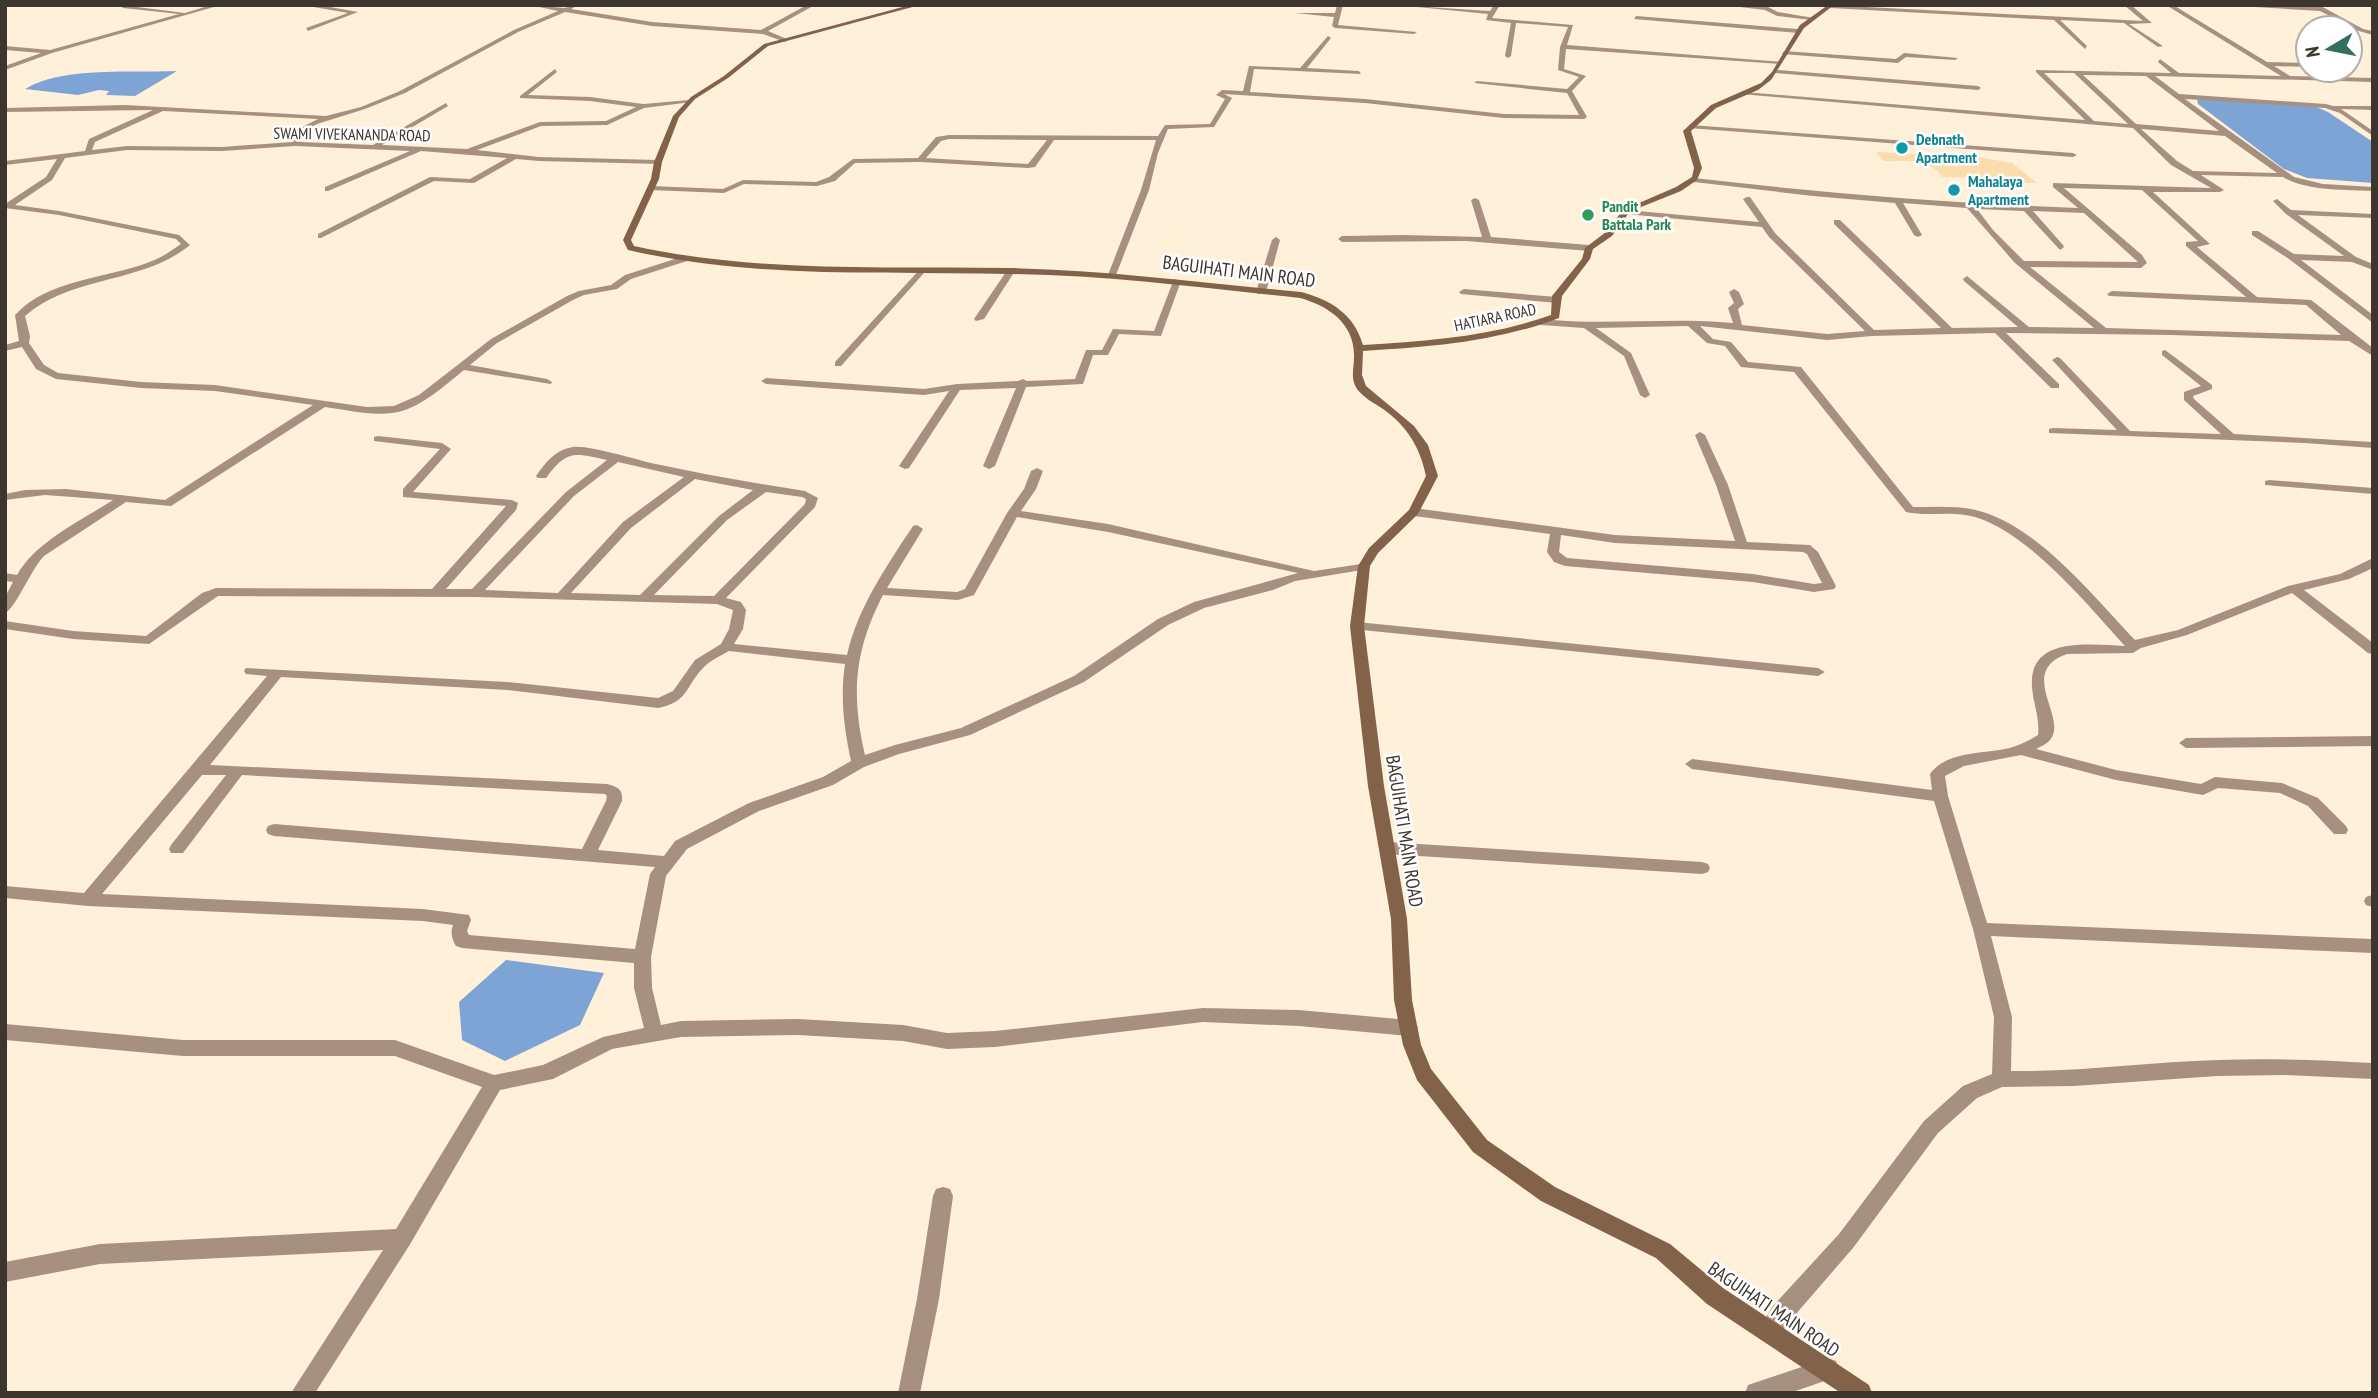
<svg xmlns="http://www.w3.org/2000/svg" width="2378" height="1398" font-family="'PT Sans Narrow',sans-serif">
	<rect width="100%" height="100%" fill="#fff0da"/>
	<path fill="#fbdcad" d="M1876,152l102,5 34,6 25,20h-20l3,4 -36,-3c-11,-9 -28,-6 -42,-7 -12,-20 -39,-15 -59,-16z"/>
	<g fill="#7ea4d5">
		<path d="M177,71l-42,25 -29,-1 3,-4 -10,-1 -21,5 -53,-6c37,-23 108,-16 152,-18z"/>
		<polygon points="2214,99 2312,105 2328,112 2373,142 2373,183 2307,178 2284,169 2198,104 2197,100"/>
		<polygon points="506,960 604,973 580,1025 505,1061 462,1040 459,1002"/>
	</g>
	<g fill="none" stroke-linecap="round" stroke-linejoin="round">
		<g fill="#a89080" fill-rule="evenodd">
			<polygon points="121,5 185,13 211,5 221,5 52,53 5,70 5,66 41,53 5,50 5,46 50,50 179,14 123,8"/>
			<polygon points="302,5 319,5 358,12 308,31 306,28 348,13"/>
			<path d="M530,5l34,3 14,-3 -7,4 81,13 109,8 46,-25 6,1 -45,25 19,8 -2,3 -22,-8 -111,-8 -87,-14 -47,20 -113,61 -40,16 -48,15 -8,5 -9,13 73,3 73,-42 2,3 -66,39 85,4 73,-27 66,-1 30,-14 -46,-6 -70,-3v-2l35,-27 2,3 -29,23 62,2 53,7 46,-4 3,2 -48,6 -37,17 -66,1 -64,24 62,7 119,3 4,2 -1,2 -122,-3 -23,-2 -42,24 -40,-2 -113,57h-3v-4l112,-57 40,2 37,-21 -86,-7 -93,40h-3v-4l85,-36 -115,-5 -73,5 -95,-1 -62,8 -13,22 -37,25 44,6 120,24 11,10c-47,39 -118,30 -165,71l5,20 -1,7 15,22 14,8 83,9 74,3 152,22 27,-1 25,-11 72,-56 76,-43 12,-5 32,-6 14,-10 56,-18h6v4l-56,18 -14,10 -33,6 -11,5 -76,43 -27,22 77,14 5,3 -1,2 -87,-14c-20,16 -41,36 -66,42 -24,5 -50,-2 -73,-5l-154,99 -45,-4 -82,54c-13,13 -28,52 -39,57v-16l8,-15 -8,-1v-8l12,2c18,-33 65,-55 96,-75l-68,-5 -40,5v-6l20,-4 41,-1 99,11 148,-95 -98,-14 -74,-3 -85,-9 -20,-10 -14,-22 -17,4v-6l14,-4 -4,-26c34,-37 93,-36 137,-54 11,-4 20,-11 29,-17l-5,-5 -117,-24 -54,-7v-4l41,-27 11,-18 -52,6v-4l80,-10 4,-12 64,-29 -148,2v-4l120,-3 201,11 35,-9 39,-16 114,-61 44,-19zM163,111l155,8 -14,7 -11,16 -71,5 -95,-1 -35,4 3,-8z"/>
			<polygon points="1337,5 1343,5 1338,25 1417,32 1414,34 1335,28 1332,26 1334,17 1295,13 1335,13"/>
			<path d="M1397,5l93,6 4,-6h6l-8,13 81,7 -6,20 216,17 -3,2 -214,-15 -2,20 22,7 -14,15 15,26 -3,2 -80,-1 -139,-15 -141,-9 8,4 -18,29 -46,2 -10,24 -9,37 -33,85 -4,3 -4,-3 33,-85 15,-50h-102l-19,27 -7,1 -108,-6 -65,1 -20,18 -18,5 -73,-2 -20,9 -73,-3 -4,-2 4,-2 72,3 20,-9 73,2 13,-5 24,-18 65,-1 18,-21 13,-2 209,1 7,-11 45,-1 15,-25 -9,-4 6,-5 21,1 6,-25 51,2 28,-32 3,2 -24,30 52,3 2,3 -107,-5 -4,23 115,7 139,15 75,1 -12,-22 -93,-10 3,-2 90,8 12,-12 -21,-7 2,-23 8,-20 -52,-4 -5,33 -3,2 -3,-2 6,-33 -25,-3 2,-6zM949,139l98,1 -19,24 -102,-6 15,-17z"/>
			<polygon points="1723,5 1766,6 1778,12 1814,18 1811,20 1777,16 1765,10"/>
			<polygon points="1828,5 2143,21 2124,5 2131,5 2152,23 2129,24 2163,46 2158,47 2124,23 2060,20 2087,46 2085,49 2054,20 1830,8"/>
			<path d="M2166,5h7l94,57 41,1v4l-34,-1 16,10 83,2v4l-218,-6 24,18 147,10 7,2h40v4l-32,-1 32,22v5l-33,-23 -15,-5 -140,-9 109,78 29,7 50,3v4c-25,-1 -69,0 -90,-14l-82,-2 23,15 -4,2h-67l57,52 -13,3 60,50 54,3 62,48v8l-24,-15 -178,-6 -165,-2 53,51v4h-8l-56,-55 -123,3 -45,4 -127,-14 13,13 18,3 17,20 53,5 112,140c24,0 48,-2 70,5 58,18 111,85 152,128l43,-10 110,-44 52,-12 33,-16v10l-24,11 -45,11 69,53v11l-5,-1 -76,-60 -105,42 -46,13 -8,5 -66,1c-51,18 2,64 -17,86 -3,4 -10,7 -14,9l80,21 85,14 14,-7 67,6 36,15 28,28 2,4 -2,4h-12l-26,-28 -28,-13 -62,-5 -15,7 -87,-15 -95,-25 -57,11 -19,10 3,20 39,127 386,16v14l-382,-17 21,81 -1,54c69,1 138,-9 207,-11 52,-2 103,0 155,3v16l-89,-4 -67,1 -143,10 -72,1 -25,11 -39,35 -85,115 -64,74 -12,17 -8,3 -8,-3 -3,-8 15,-25 66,-72 85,-113 39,-35 29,-12 2,-57 -21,-88 -39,-128 -242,-32 -7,-5 7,-5 240,31 -2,-16c18,-25 57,-19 83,-27 9,-3 17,-7 25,-12 2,-17 -5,-32 -6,-48 -4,-52 59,-42 93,-41 -38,-42 -95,-112 -150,-129 -22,-7 -46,0 -69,-5l-112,-140 -53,-5 -16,-21 -18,-3 -19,-17 -92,2 35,25 19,42 -5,3 -5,-3 -16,-39 -40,-28 -43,-3 -5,-3 5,-3c64,7 128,-2 192,4l-5,-15 6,-5 -5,-11 5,-3 5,3 5,12 -6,5 4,16 85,9 38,-3 -96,-94 -7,-10 -136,-13 -4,-2 4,-2 133,12 -16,-23 4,-2h3l25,36 99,97 67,-2 -107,-104v-4h6l112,108 66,-1 -54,-46 -1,-2 4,-3 62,51 65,1 -79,-65 -48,-55 -64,-5 19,32 -4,2 -4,-2 -19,-32 -82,-7 -119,-14 -4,-2 4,-2c128,15 256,25 384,30l-25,-21v-4l158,5 -40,-23 -38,-37 -392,-34 3,-2 341,28 -49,-48v-2l135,3 -13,-11 2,-3 19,14 102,3zM2044,73h30l54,51 -34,-3zM2083,75l63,1 73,55 -83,-7zM2141,129l84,7 52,37 -84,-2 -16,-10zM2064,188l78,2 56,51 -12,1v4l60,51 -134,-6 -5,3 2,2 197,9 35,30 -235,-7 -76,-61 111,1 6,-5 -5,-8zM1977,209l47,2 36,39 4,-3 -1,-2 -30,-34 51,2 54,49 -114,-1 -31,-31z"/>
			<polygon points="2266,5 2314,7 2311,5 2319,5 2363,29 2373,31 2373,35 2359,31 2320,11 2239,6"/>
			<polygon points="1636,16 1798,29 1801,31 1798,33 1634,19"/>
			<polygon points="1784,51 1896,59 1904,53 1958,58 1955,60 1906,57 1898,63 1782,54"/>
			<polygon points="1777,70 1978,86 1981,88 1978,90 1775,73"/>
			<polygon points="1690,125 2073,153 2077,155 2073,157 1688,128"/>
			<polygon points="1475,198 1479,200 1491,237 1589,245 1593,248 1589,251 1466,241 1342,242 1338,239 1342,236 1404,235 1482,237 1471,200"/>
			<polygon points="2277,199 2291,210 2373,214 2373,218 2298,215 2356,257 2373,264 2373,270 2352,262 2301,260 2373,315 2373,323 2289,259 2252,235 2252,231 2258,231 2294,254 2344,256 2286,214 2273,201"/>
			<polygon points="1276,237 1280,240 1266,292 1258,294 1256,292 1272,240"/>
			<polygon points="921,268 925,271 924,273 841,366 835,366 835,362"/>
			<polygon points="1011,268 1015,271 984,319 976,321 974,319 1008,269"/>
			<polygon points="1174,279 1181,281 1161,336 1119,334 1108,355 1093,355 1083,384 1026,387 995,466 989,469 983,466 1016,388 960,390 909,468 905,469 899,466 949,391 924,395 766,384 761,381 766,378 924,389 957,384 1018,381 1023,379 1027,381 1075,379 1086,350 1102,350 1113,329 1154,331"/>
			<polygon points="1464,289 1557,297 1562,300 1557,303 1461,294 1459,292"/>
			<polygon points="2165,350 2212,385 2212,389 2193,396 2194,399 2234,434 2373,442 2373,448 2305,443 2049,433 2049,429 2053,428 2117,430 2054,362 2052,360 2057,357 2060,358 2130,431 2221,434 2184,400 2184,392 2201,386 2162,355 2162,351"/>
			<path d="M1700,432l5,3 23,50 19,57 63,3 8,7 18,34 -2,3 -20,3 -61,-10 -188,-16 -11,-4 -7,-10 3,-18 -136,-18 -6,-4 6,-4 201,27 120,6 -19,-56 -21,-50zM1561,535l54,8 188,9 4,2 15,29 -8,1 -61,-10 -186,-16 -8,-6z"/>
			<path d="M378,436l64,7 9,6 -38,43 99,8 6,3 -2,7 -70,79h26l94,-97 41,-32c-32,-7 -40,-11 -61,18h-8l-2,-2c10,-14 19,-26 37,-29 16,-2 61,12 78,16 51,11 102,20 154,28l13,7 -3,9 -89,91 15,4 5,8 -3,19 -9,15 113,11c11,-48 39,-88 66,-129l4,-1 6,4 -36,59 70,4 8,-3 42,-76 17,-24 7,-18 6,-3 6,3 -7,18 -15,22 87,13 206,47 54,-8 2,3 -2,3 -73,12 -22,9 -69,18 -36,17 -84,57 -114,53 -71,19 -35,13 -31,18 -74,26 -72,38 -21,27 -15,81 1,31 9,37 20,-4 117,-2 105,6 44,8 48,-2 208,-23 96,2 110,10 6,3 3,5 -3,5 -6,3 -110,-10 -96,-4 -208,25 -48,2 -44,-8 -105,-6 -117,2 -69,12 -59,30 -53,11 -91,156 -94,147h-24l92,-143 -283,14 -95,18v-20l95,-18 296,-15 86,-142 -87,-31h-212l-178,-16v-16l178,16h212l99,35 49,-10 60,-28 41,-9 -10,-40v-25l-172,-15 -6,-2c-4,-7 -6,-13 -3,-21l-30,-4 -335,-15 -83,-8v-12l79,7 183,-217 -21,-2 -2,-3 2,-3 261,14 151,16 15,-7 22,-31 26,-16 8,-15 4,-19 -16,-6 -242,-7 -257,-1 -69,48 -76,-5 -68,-10v-8l68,10 73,5 56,-43 14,-5 216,1 74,-83 -103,-9v-8l37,-40 -66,-8v-4zM618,462l66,15 -61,45 -65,71 -73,-3 89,-94zM695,479l58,11 -34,26 -79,79 -69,-2 60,-65zM766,492l36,5 4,2 -1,5 -91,92 -60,-1 73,-75zM1017,517l91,15 190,41 -104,29 -36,17 -84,57 -113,52 -66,17 -30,10c-14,-60 -11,-104 18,-160l75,5 16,-5zM729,651l116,13c-5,33 -1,64 6,97l-28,16 -74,26 -74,38 -11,15 -66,-6 24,-49c1,-12 -4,-14 -15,-17l-397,-19 71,-88 226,13 151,18c31,-6 27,-22 46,-41 7,-7 16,-11 25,-16zM202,775h24l-55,70 -2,4 2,4h12l59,-78 363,19 2,2 -1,5 -24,48 -308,-25 -6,2 -2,4 2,4 6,2 381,31 -5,7 -15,75 -166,-14 -2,-4 4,-11 -2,-5 -46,-6 -321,-15z"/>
			<polygon points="2269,480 2373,488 2373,494 2265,485 2265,481"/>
			<polygon points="1357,622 1818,668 1825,672 1818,676 1352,629 1350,626 1352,623"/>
			<polygon points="2373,736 2373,746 2186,748 2179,743 2186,738"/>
			<polygon points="1387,842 1702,862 1708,864 1710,868 1708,872 1702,874 1387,854 1381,852 1379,848 1381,844"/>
			<polygon points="2372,895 2373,895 2373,907 2366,905 2364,901 2366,897"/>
			<polygon points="943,1187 950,1189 953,1196 939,1299 920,1393 898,1393 917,1299 933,1196 936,1189"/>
			<polygon points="1828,1358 1836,1361 1839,1369 1836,1377 1790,1393 1745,1393 1748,1385"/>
		</g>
		<path fill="#83624a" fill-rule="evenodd" d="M910,5h10l-152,41 -40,32 -33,21 -16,18 -17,45 -3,17 -28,61 3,6c125,27 249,20 376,22 97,2 194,15 291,24 30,8 53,22 62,53 64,-4 127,-8 188,-30l1,-19 30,-37 3,-11 21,-16 17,-22 53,-23 16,-10 2,-9 -11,-37 28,-26 50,-22 11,-11 28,-47 28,-20h6l-30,23 -33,52 -13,10 -42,18 -25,23 11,37 -5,12 -16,11 -40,16 -13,7 -16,22 -19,13 -3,10 -28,37 -3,22c-63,24 -129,29 -196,33l-1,24 4,11 48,40 14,19 10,31 -20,38 -40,39 -8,13 -6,60 20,160 23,133 5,81 9,45 10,24 56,71 68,47 115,57 53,44 146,97 3,8h-31l-134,-89 -51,-46 -115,-57 -68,-49 -56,-72 -14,-35 -9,-45 -3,-81 -23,-133 -18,-160 8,-60 11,-18 40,-38 17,-34c-6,-29 -19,-50 -43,-67 -9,-6 -19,-11 -26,-20 -7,-11 -3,-20 -3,-32 1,-33 -25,-51 -54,-59 -97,-10 -194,-23 -291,-24 -128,-3 -255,5 -381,-24l-5,-10 28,-61 3,-17 19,-46 18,-19 33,-21 40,-32z"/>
	</g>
	<g fill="#0f9aa8" stroke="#fff" stroke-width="2.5">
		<circle cx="1902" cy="148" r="7"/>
		<circle cx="1954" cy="190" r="7"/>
	</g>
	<circle fill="#2e9e5b" stroke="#fff" stroke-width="2.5" cx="1588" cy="215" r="7"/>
	<g text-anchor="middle" stroke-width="5" stroke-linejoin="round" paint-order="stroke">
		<g font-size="16" fill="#3c362e" stroke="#fff">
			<text transform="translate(352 134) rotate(1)" y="6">SWAMI VIVEKANANDA ROAD</text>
			<text transform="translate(1495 317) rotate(-12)" y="6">HATIARA ROAD</text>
		</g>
		<g font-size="16" font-weight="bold" fill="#0d838f" stroke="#fff" text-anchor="start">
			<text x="1916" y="145">Debnath<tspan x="1916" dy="18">Apartment</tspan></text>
			<text x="1968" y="187">Mahalaya<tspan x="1968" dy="18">Apartment</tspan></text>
		</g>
		<g font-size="16" font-weight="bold" fill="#27864d" stroke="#fff" text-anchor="start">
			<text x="1602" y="212">Pandit<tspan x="1602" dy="18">Battala Park</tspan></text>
		</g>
		<g font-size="19" fill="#3c362e" stroke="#fff">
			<text transform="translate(1239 271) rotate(7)" y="7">BAGUIHATI MAIN ROAD</text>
			<text transform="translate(1405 831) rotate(81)" y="7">BAGUIHATI MAIN ROAD</text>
			<text transform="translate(1774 1309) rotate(34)" y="7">BAGUIHATI MAIN ROAD</text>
		</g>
	</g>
	<rect width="2378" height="1398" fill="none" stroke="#3c362e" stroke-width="14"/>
	<g transform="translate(2329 49) rotate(260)"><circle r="33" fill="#ffffff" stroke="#b1afab" stroke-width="2"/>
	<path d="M0-5L12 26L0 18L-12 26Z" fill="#2f705f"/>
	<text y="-10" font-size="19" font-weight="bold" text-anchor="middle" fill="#3c362e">N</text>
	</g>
</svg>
